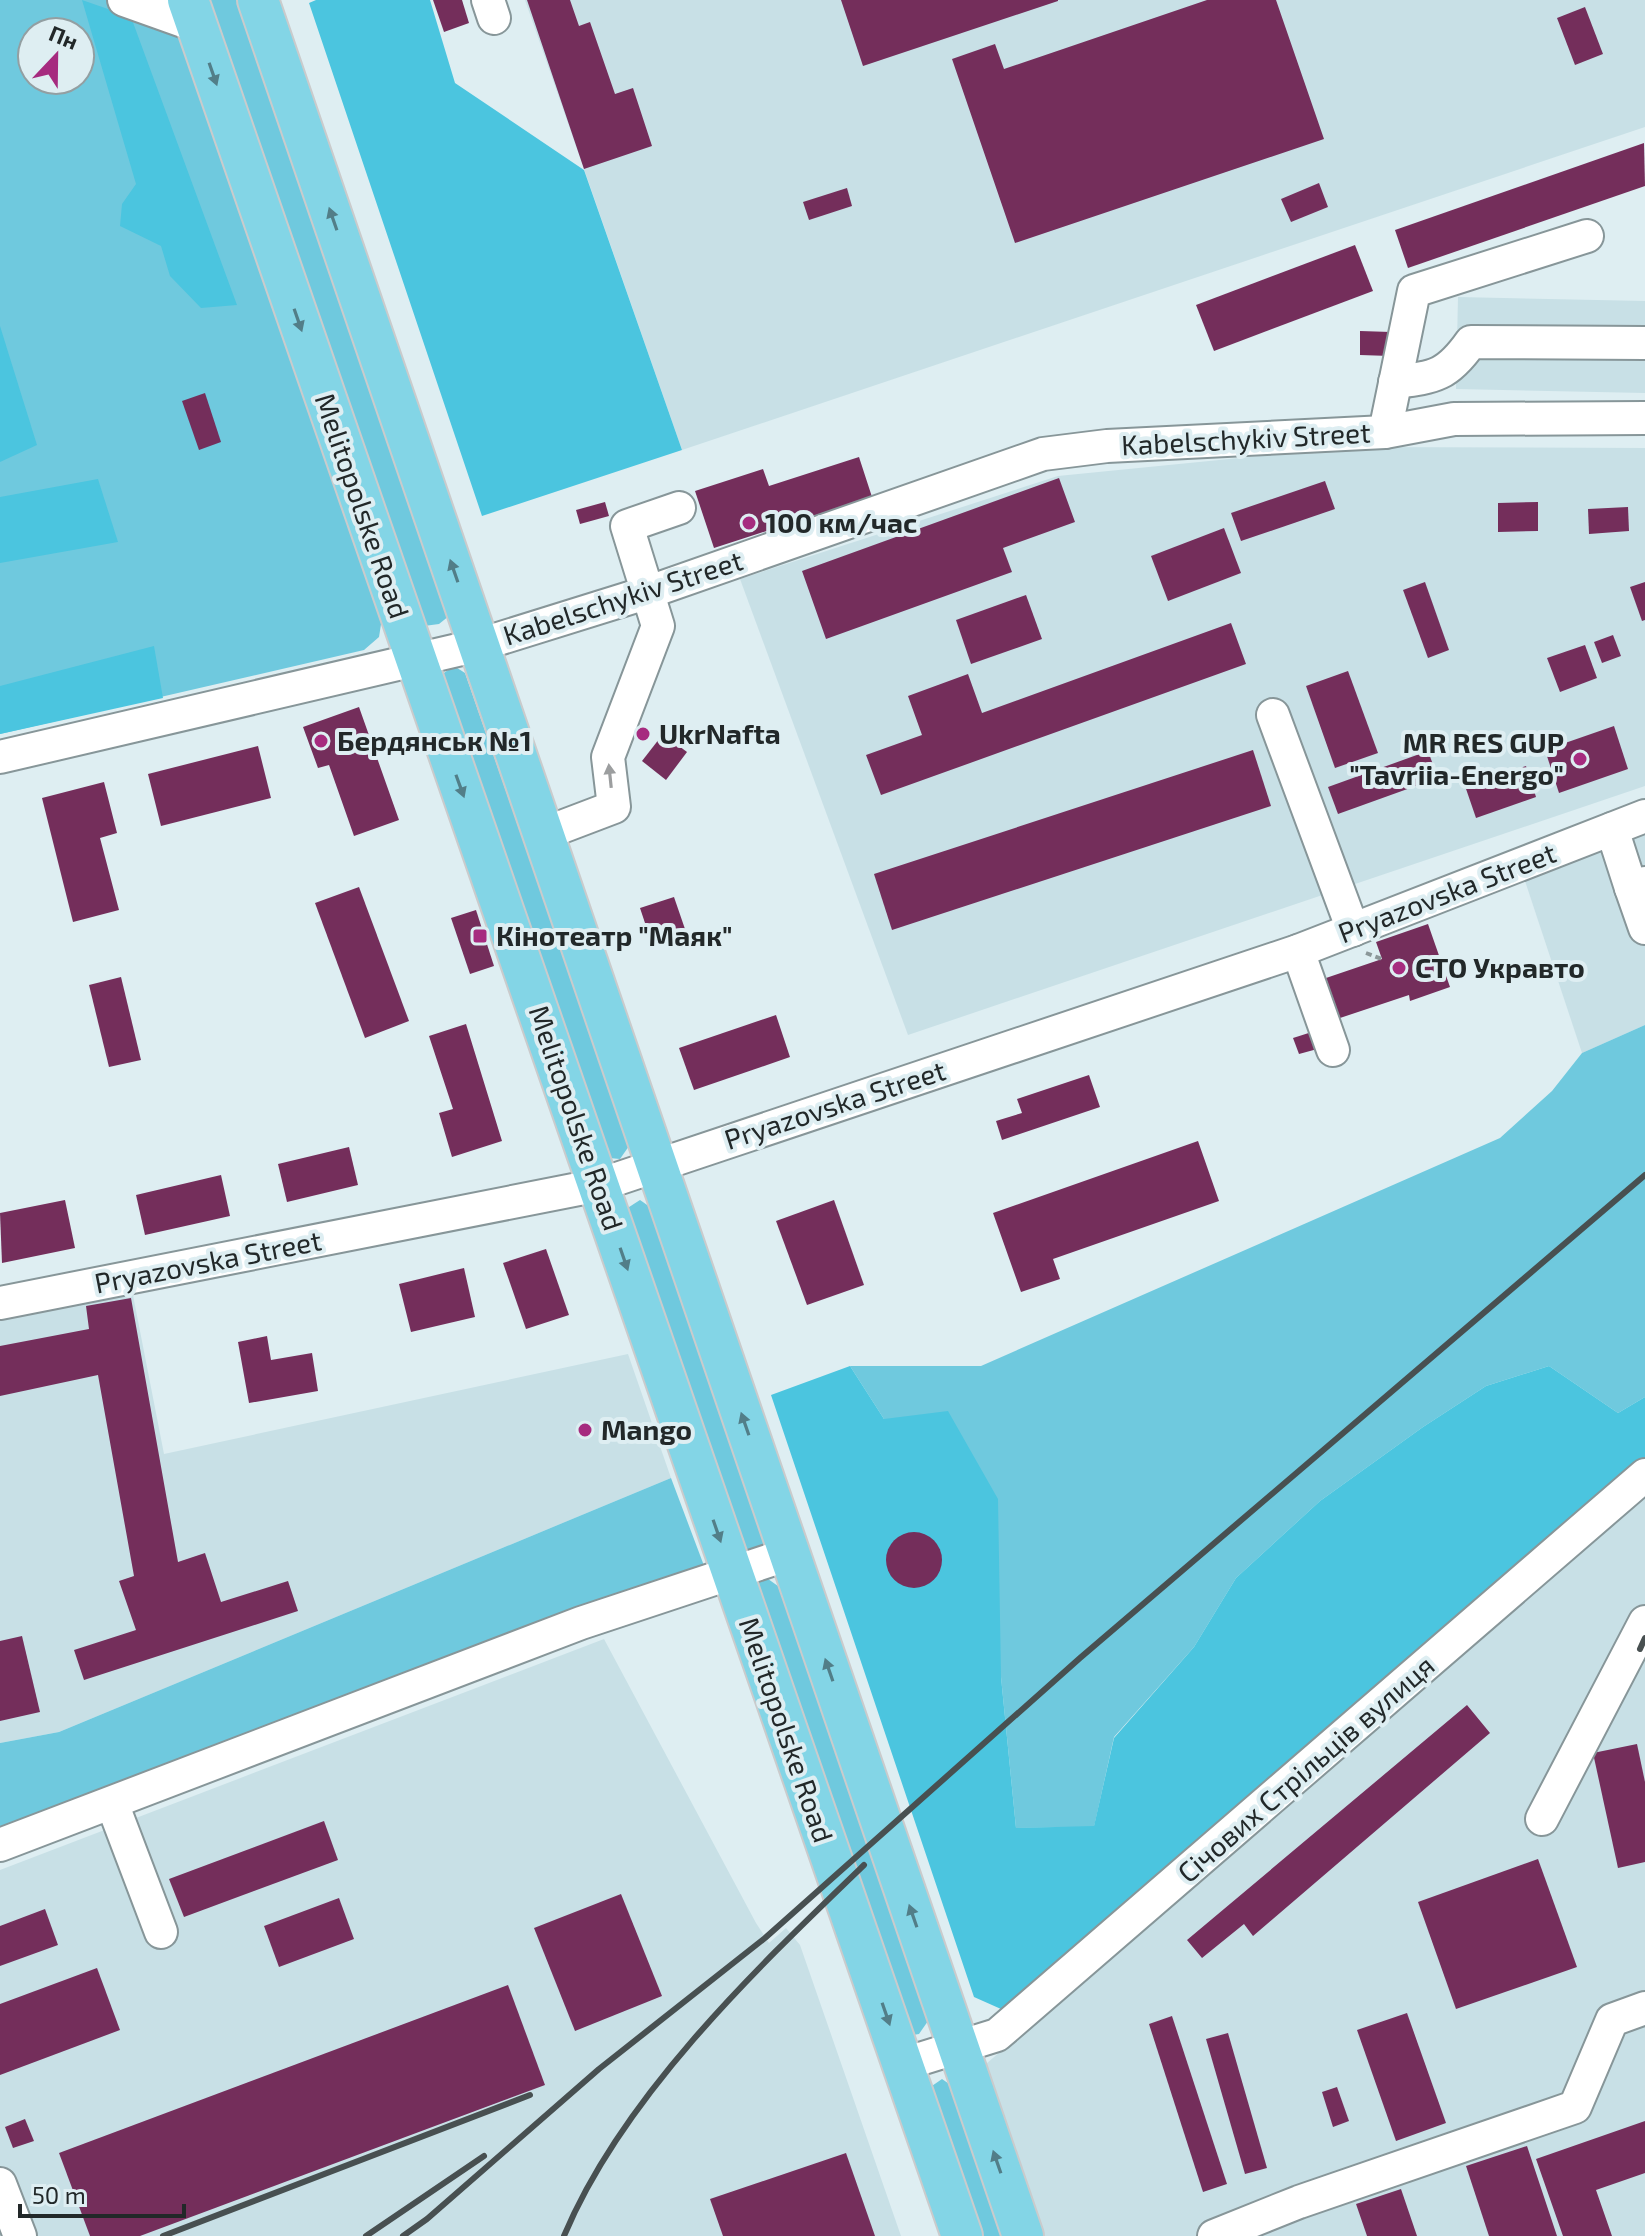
<svg xmlns="http://www.w3.org/2000/svg" width="1645" height="2236" font-family="'Exo 2',sans-serif">
	<rect width="100%" height="100%" fill="#deeef2"/>
	<g fill="#c8e0e6">
		<polygon points="525,0 1645,0 1645,127 682,450"/>
		<polygon points="1458,297 1645,301 1645,393 1456,389"/>
		<polygon points="1349,447 1645,448 1645,786 908,1035 740,579 1058,476"/>
		<polygon points="1645,833 1645,1025 1582,1053 1524,878"/>
		<polygon points="132,1290 164,1454 628,1354 671,1478 59,1732 0,1743 0,1318"/>
		<polygon points="1645,1492 1645,2236 1045,2236 986,2064"/>
		<polygon points="604,1639 756,1923 769,1943 786,1928 800,1945 901,2236 0,2236 0,1870"/>
	</g>
	<g fill="#6fc9de" fill-rule="evenodd">
		<path d="M0,0h171l211,618 -3,19 -15,13 -364,84zM32,32h48v48h-48z"/>
		<polygon points="201,0 242,0 449,616 439,624 424,626"/>
		<polygon points="454,666 465,673 629,1146 620,1159 609,1158 441,675"/>
		<polygon points="1645,1025 1645,1397 1618,1413 1549,1366 1486,1386 1423,1427 1320,1501 1236,1578 1194,1647 1114,1737 1094,1827 1016,1828 1001,1677 884,1419 850,1366 981,1366 1500,1138 1552,1091 1582,1053"/>
		<polygon points="640,1200 650,1207 765,1541 764,1546 744,1553 626,1209"/>
		<polygon points="671,1478 706,1571 0,1831 0,1743 59,1732"/>
		<polygon points="762,1579 768,1579 778,1586 870,1838 928,2021 919,2034 913,2035 755,1588"/>
		<polygon points="942,2079 952,2086 1003,2236 977,2236 929,2088"/>
	</g>
	<g fill="#4bc5df">
		<polygon points="82,0 131,17 237,305 201,308 170,276 161,246 120,226 122,204 136,184"/>
		<polygon points="316,0 430,0 455,83 584,170 682,450 482,516 309,3"/>
		<polygon points="0,326 37,445 0,462"/>
		<polygon points="98,479 118,542 0,563 0,497"/>
		<polygon points="154,646 163,698 0,734 0,686"/>
		<polygon points="850,1366 884,1419 948,1411 998,1499 1001,1677 1016,1828 1094,1826 1114,1738 1194,1647 1236,1578 1320,1501 1423,1427 1486,1386 1549,1366 1618,1413 1645,1397 1645,1463 1001,2009 974,1997 771,1395"/>
	</g>
	<g fill="#742e5b">
		<polygon points="433,0 462,0 469,23 444,32"/>
		<polygon points="527,0 570,0 579,26 590,22 615,94 633,88 652,146 584,169"/>
		<polygon points="841,0 1058,0 1058,1 863,66"/>
		<polygon points="1207,0 1276,0 1324,139 1015,243 952,59 995,44 1004,69"/>
		<polygon points="1585,7 1603,54 1575,65 1557,18"/>
		<polygon points="1644,143 1645,186 1408,268 1395,230"/>
		<polygon points="1319,183 1328,207 1291,222 1281,199"/>
		<polygon points="847,188 852,206 809,220 803,202"/>
		<polygon points="1355,245 1373,291 1214,351 1196,305"/>
		<polygon points="1360,331 1391,332 1390,356 1360,355"/>
		<polygon points="205,393 221,442 199,450 182,401"/>
		<polygon points="859,457 872,497 714,548 695,491 763,469 769,486"/>
		<polygon points="1059,478 1075,522 1003,548 1012,572 826,639 802,571"/>
		<polygon points="1325,481 1335,509 1241,541 1231,513"/>
		<polygon points="605,502 609,516 580,524 576,510"/>
		<polygon points="1538,502 1538,531 1498,532 1498,503"/>
		<polygon points="1628,507 1629,531 1589,534 1588,509"/>
		<polygon points="1224,528 1241,573 1168,601 1151,556"/>
		<polygon points="1425,582 1449,650 1428,658 1403,590"/>
		<polygon points="1645,582 1645,620 1642,621 1630,587"/>
		<polygon points="1026,595 1042,639 971,664 956,620"/>
		<polygon points="1231,623 1246,664 881,795 866,755 922,735 908,696 968,674 982,713"/>
		<polygon points="1613,635 1621,656 1602,663 1594,642"/>
		<polygon points="1585,645 1597,678 1560,692 1547,658"/>
		<polygon points="1348,671 1378,753 1335,768 1306,686"/>
		<polygon points="359,707 399,820 354,836 329,765 318,768 303,727"/>
		<polygon points="1614,726 1628,769 1559,793 1545,750"/>
		<polygon points="663,734 687,752 666,780 642,761"/>
		<polygon points="258,746 271,798 161,826 148,774"/>
		<polygon points="1253,750 1271,806 892,930 874,874"/>
		<polygon points="1428,751 1438,778 1338,814 1328,787"/>
		<polygon points="1526,766 1536,797 1476,818 1465,786"/>
		<polygon points="104,782 117,833 100,838 119,910 73,922 42,798"/>
		<polygon points="359,887 409,1021 365,1038 315,903"/>
		<polygon points="674,897 686,932 652,944 640,908"/>
		<polygon points="476,910 494,966 470,974 451,918"/>
		<polygon points="1428,924 1450,987 1410,1001 1409,995 1340,1018 1326,978 1382,959 1376,942"/>
		<polygon points="121,977 141,1060 109,1067 89,985"/>
		<polygon points="776,1015 790,1057 694,1090 679,1048"/>
		<polygon points="466,1024 502,1141 452,1157 439,1113 453,1109 429,1036"/>
		<polygon points="1315,1031 1321,1048 1299,1054 1293,1038"/>
		<polygon points="1089,1075 1100,1107 1002,1140 996,1121 1022,1113 1017,1099"/>
		<polygon points="1198,1141 1219,1201 1053,1259 1060,1279 1021,1292 993,1213"/>
		<polygon points="349,1147 358,1185 287,1202 278,1164"/>
		<polygon points="221,1175 230,1216 145,1235 136,1195"/>
		<polygon points="65,1200 75,1248 2,1263 0,1213"/>
		<polygon points="834,1200 864,1285 807,1305 776,1221"/>
		<polygon points="546,1249 569,1315 526,1329 503,1263"/>
		<polygon points="464,1268 475,1317 411,1332 399,1284"/>
		<polygon points="131,1298 178,1562 205,1553 221,1602 288,1581 298,1611 84,1680 74,1650 136,1630 119,1581 134,1576 98,1375 0,1396 0,1346 89,1329 86,1306"/>
		<polygon points="267,1336 271,1360 312,1353 318,1391 249,1403 238,1342"/>
		<circle cx="914" cy="1560" r="28"/>
		<polygon points="22,1636 40,1712 0,1721 0,1641"/>
		<polygon points="1467,1705 1490,1733 1253,1936 1244,1924 1202,1958 1187,1940"/>
		<polygon points="1637,1744 1645,1782 1645,1862 1618,1868 1593,1753"/>
		<polygon points="324,1821 338,1860 184,1917 169,1879"/>
		<polygon points="1538,1859 1577,1967 1456,2009 1418,1902"/>
		<polygon points="621,1894 662,1996 575,2031 534,1928"/>
		<polygon points="339,1898 354,1939 279,1967 264,1926"/>
		<polygon points="45,1909 58,1945 0,1966 0,1926"/>
		<polygon points="97,1968 120,2030 0,2075 0,2004"/>
		<polygon points="508,1985 545,2085 140,2236 90,2236 59,2153"/>
		<polygon points="1407,2013 1446,2123 1396,2141 1357,2030"/>
		<polygon points="1172,2016 1227,2184 1203,2192 1149,2024"/>
		<polygon points="1228,2033 1267,2168 1245,2174 1206,2039"/>
		<polygon points="1337,2087 1349,2121 1333,2127 1322,2092"/>
		<polygon points="25,2119 34,2141 13,2148 5,2127"/>
		<polygon points="1645,2121 1645,2173 1596,2190 1612,2236 1563,2236 1536,2159"/>
		<polygon points="1527,2146 1557,2236 1489,2236 1466,2166"/>
		<polygon points="846,2153 875,2236 723,2236 710,2199"/>
		<polygon points="1401,2189 1417,2236 1367,2236 1356,2204"/>
	</g>
	<g fill="none" stroke-linecap="round" stroke-linejoin="round">
		<g stroke="#879699" stroke-width="36">
			<g id="minor">
				<polyline points="124,0 197,26"/>
				<polyline points="488,0 494,18"/>
				<path d="M1395,382c40,-5 52,-6 76,-40l174,1"/>
				<polyline points="1385,432 1414,291 1587,236"/>
				<polyline points="1273,715 1353,930"/>
				<polyline points="0,757 479,645 649,592 1043,454 1107,446 1385,432 1454,419 1645,418"/>
				<polyline points="1612,829 1631,888 1645,883"/>
				<polyline points="543,834 614,807 608,757 658,626 627,526 679,508"/>
				<polyline points="1631,888 1645,928"/>
				<polyline points="1298,951 1333,1050"/>
				<polyline points="0,1303 599,1185 1298,951 1645,816"/>
				<polyline points="112,1803 161,1932"/>
				<polyline points="1542,1819 1645,1622"/>
				<polyline points="0,1845 581,1623 789,1554"/>
				<polyline points="904,2064 997,2035 1645,1475"/>
				<polyline points="0,2184 20,2236"/>
				<polyline points="1214,2236 1299,2202 1575,2107 1612,2020 1645,2008"/>
			</g>
		</g>
		<g stroke="#cacbcc" stroke-width="44">
			<g id="major">
				<polyline points="188,0 962,2236"/>
				<polyline points="258,0 1023,2236"/>
			</g>
		</g>
		<polyline stroke="#8b9799" stroke-width="4" stroke-dasharray="6 4" stroke-linecap="butt" points="1366,953 1382,959"/>
		<use href="#minor" stroke="#fff" stroke-width="32"/>
		<use href="#major" stroke="#83d5e6" stroke-width="40"/>
		<g stroke="#485051" stroke-width="6">
			<polyline points="1640,1649 1645,1638"/>
			<polyline points="163,2236 530,2095"/>
			<polyline points="366,2236 484,2156"/>
			<polyline points="403,2236 427,2219 599,2069 765,1938 1080,1658 1645,1175"/>
			<path d="M564,2236c58,-139 192,-267 300,-371"/>
		</g>
	</g>
	<defs><path id="oneway-solid" d="M-6-.8H1V-3.2L6.5 0L1 3.2V.8H-6Z" transform="scale(2)"/></defs>
	<g fill="#527e88">
		<use href="#oneway-solid" transform="translate(213 74) rotate(71)"/>
		<use href="#oneway-solid" transform="translate(333 219) rotate(-109)"/>
		<use href="#oneway-solid" transform="translate(298 320) rotate(71)"/>
		<use href="#oneway-solid" transform="translate(454 571) rotate(-109)"/>
		<use href="#oneway-solid" transform="translate(460 786) rotate(70)"/>
		<use href="#oneway-solid" transform="translate(624 1259) rotate(71)"/>
		<use href="#oneway-solid" transform="translate(745 1424) rotate(-109)"/>
		<use href="#oneway-solid" transform="translate(717 1531) rotate(71)"/>
		<use href="#oneway-solid" transform="translate(829 1670) rotate(-109)"/>
		<use href="#oneway-solid" transform="translate(913 1916) rotate(-109)"/>
		<use href="#oneway-solid" transform="translate(886 2014) rotate(71)"/>
		<use href="#oneway-solid" transform="translate(997 2162) rotate(-109)"/>
	</g>
	<use fill="#9c9e9f" href="#oneway-solid" transform="translate(610 776) rotate(-96)"/>
	<g fill="#a62b7f" stroke="#deeef2" stroke-width="3">
		<circle cx="749" cy="523" r="8"/>
		<circle cx="643" cy="734" r="8"/>
		<circle cx="321" cy="741" r="8"/>
		<circle cx="1580" cy="759" r="8"/>
		<rect x="472" y="928" width="16" height="16" rx="4"/>
		<circle cx="1399" cy="968" r="8"/>
		<circle cx="585" cy="1430" r="8"/>
	</g>
	<g text-anchor="middle" stroke-width="8" stroke-linejoin="round" paint-order="stroke">
		<g font-size="28" fill="#222829" stroke="#deeef2">
			<text transform="translate(1246 439) rotate(-3)" y="10">Kabelschykiv Street</text>
			<text transform="translate(362 506) rotate(71)" y="10">Melitopolske Road</text>
			<text transform="translate(623 598) rotate(-18)" y="10">Kabelschykiv Street</text>
			<text transform="translate(1447 893) rotate(-21)" y="10">Pryazovska Street</text>
			<text transform="translate(835 1105) rotate(-18)" y="10">Pryazovska Street</text>
			<text transform="translate(576 1118) rotate(71)" y="10">Melitopolske Road</text>
			<text transform="translate(208 1262) rotate(-11)" y="10">Pryazovska Street</text>
			<text transform="translate(786 1730) rotate(71)" y="10">Melitopolske Road</text>
			<text transform="translate(1306 1769) rotate(-41)" y="10">Січових Стрільців вулиця</text>
		</g>
		<g font-size="28" font-weight="bold" fill="#222829" stroke="#deeef2" text-anchor="start">
			<text x="765" y="533">100 км/час</text>
			<text x="659" y="744">UkrNafta</text>
			<text x="337" y="751">Бердянськ №1</text>
			<text x="1564" y="753" text-anchor="end">MR RES GUP<tspan x="1564" dy="32">"Tavriia-Energo"</tspan></text>
			<text x="496" y="946">Кінотеатр "Маяк"</text>
			<text x="1415" y="978">СТО Укравто</text>
			<text x="601" y="1440">Mango</text>
		</g>
	</g>
	<g transform="translate(56 56) rotate(22)"><circle r="38" fill="#deeef2" stroke="#939fa2" stroke-width="2"/>
	<path d="M0-6L14 30L0 20L-14 30Z" fill="#a62b7f"/>
	<text y="-12" font-size="22" font-weight="bold" text-anchor="middle" fill="#222829">Пн</text>
	</g>
	<path d="M20 2204v12h164v-12" fill="none" stroke="#222829" stroke-width="4"/>
	<text x="32" y="2204" font-size="24" fill="#222829" stroke="#deeef2" stroke-width="6" paint-order="stroke">50 m</text>
</svg>
